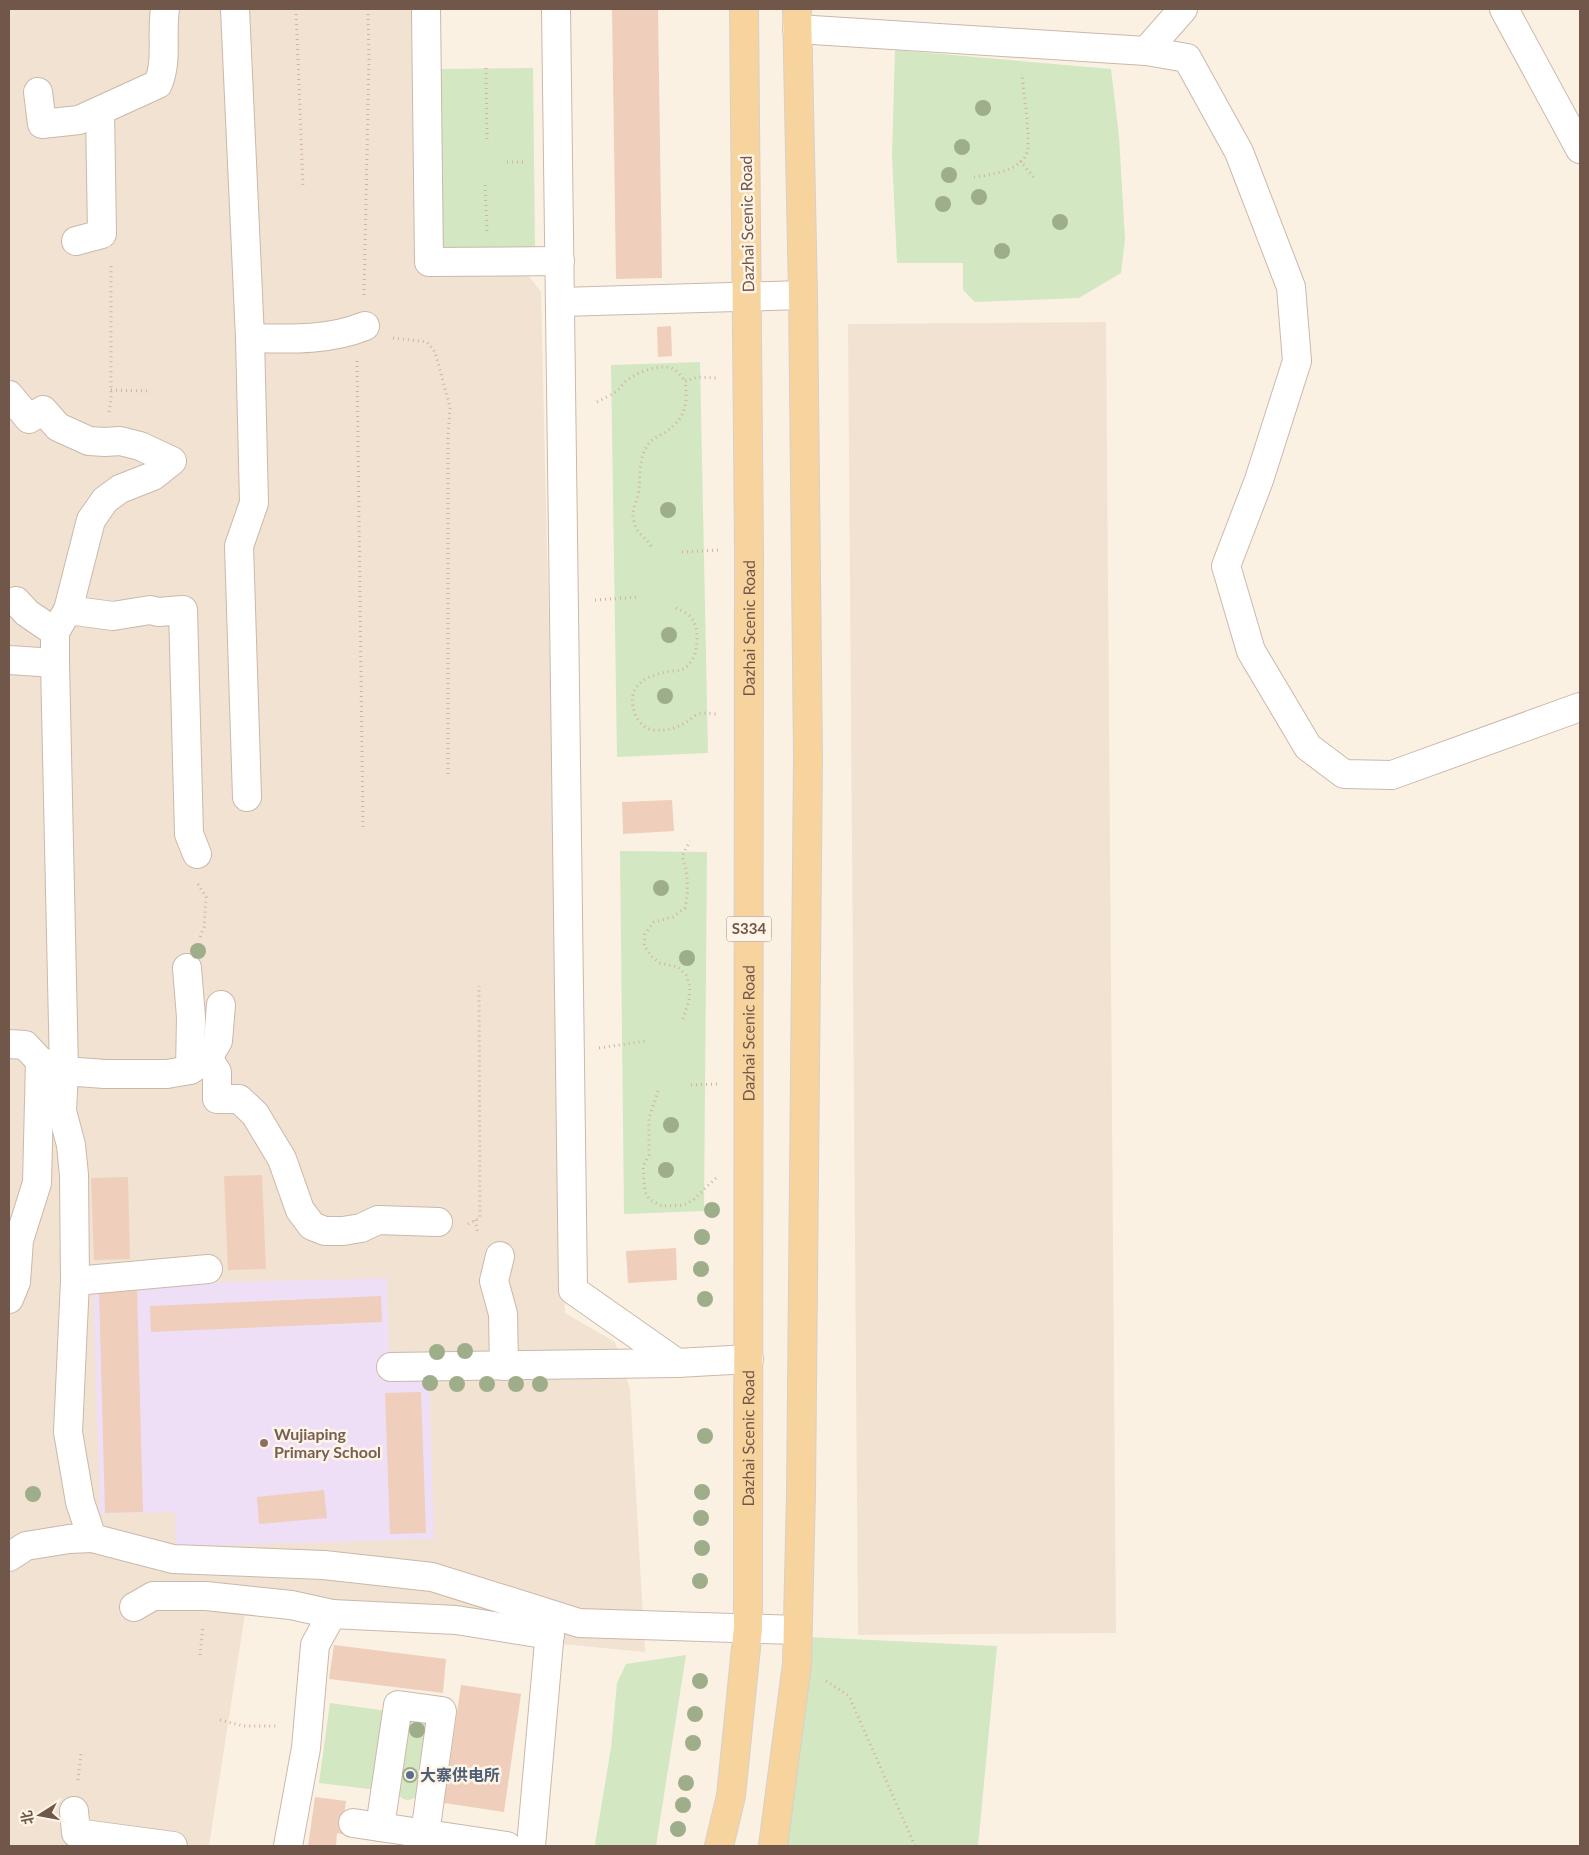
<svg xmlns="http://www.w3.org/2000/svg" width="1589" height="1855" font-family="Lato,'Noto Sans SC',sans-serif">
	<rect width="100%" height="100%" fill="#fbf1e3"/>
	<g fill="#f2e2d1">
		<polygon points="9,9 428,9 429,267 518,262 541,292 565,1313 615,1342 630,1389 645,1652 245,1614 209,1846 9,1846"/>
		<polygon points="1106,322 1116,1633 858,1635 848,324"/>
	</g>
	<polygon fill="#eedff7" points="387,1278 390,1373 429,1373 434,1539 176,1547 175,1512 100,1514 93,1286"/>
	<g fill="#d2e7c2">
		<polygon points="895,50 1111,69 1119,136 1125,239 1121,273 1079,298 975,302 963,290 963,263 897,263 892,155"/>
		<polygon points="533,68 535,250 440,251 437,69"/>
		<polygon points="700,362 708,753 617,757 611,365"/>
		<polygon points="620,851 707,852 704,1211 624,1214"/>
		<polygon points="809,1637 997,1646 978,1846 786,1846"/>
		<polygon points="686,1655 656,1846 598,1846 595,1844 611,1748 617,1683 626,1664"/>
		<polygon points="330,1703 388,1711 377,1790 319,1783"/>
		<path d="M428,1717l-8,77c-11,9 -18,8 -25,-4l12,-70z"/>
	</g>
	<g fill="#efcebc">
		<polygon points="612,9 658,9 662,278 616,279"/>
		<polygon points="671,326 672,356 658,357 657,327"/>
		<polygon points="672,800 674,831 623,834 622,802"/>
		<polygon points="262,1175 266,1269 228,1270 224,1176"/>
		<polygon points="128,1177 130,1259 94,1260 91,1178"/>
		<polygon points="676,1248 677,1280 628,1283 626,1251"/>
		<polygon points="137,1290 143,1512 105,1513 99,1291"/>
		<polygon points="381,1296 382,1322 151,1332 150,1306"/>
		<polygon points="421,1392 426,1533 390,1534 385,1393"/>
		<polygon points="324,1490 327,1518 259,1524 257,1497"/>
		<polygon points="334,1645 446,1659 443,1693 329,1679"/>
		<polygon points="461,1685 521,1694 504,1812 444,1803"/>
		<polygon points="315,1797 346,1801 342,1834 337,1833 336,1846 308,1846"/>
	</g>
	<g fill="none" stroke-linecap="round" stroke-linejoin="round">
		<g stroke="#cbb8aa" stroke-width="30">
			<g id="minor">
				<polyline points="235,9 250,338 254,503 239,546 247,797"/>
				<polyline points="426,9 429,262 560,261"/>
				<polyline points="556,9 573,1290 677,1363 749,1359"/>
				<polyline points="1504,9 1580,149"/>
				<polyline points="797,29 1146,51 1183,9"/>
				<polyline points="1146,51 1187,58 1239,152 1291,287 1297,361 1259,480 1226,566 1251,651 1308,747 1344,774 1392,775 1580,707"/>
				<path d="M38,92l4,32 37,-4 79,-36c10,-24 3,-50 7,-75"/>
				<polyline points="76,241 102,234 100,111"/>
				<polyline points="560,302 803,295"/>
				<path d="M250,338c39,1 78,3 115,-12"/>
				<polyline points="9,395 29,419 43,410 58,427 89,441 105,442 120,441 140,446 172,461 153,476 120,489 105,500 91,520 68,610 55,632 55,663"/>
				<polyline points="16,601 27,613 55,632"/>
				<polyline points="68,610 113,616 150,610 158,612 183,610 189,834 197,854"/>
				<polyline points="9,660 55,663 64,1071 62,1111 71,1145 74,1175 75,1281 68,1432 80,1502 92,1538 173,1559 324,1565 432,1577 579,1623 797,1630"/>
				<polyline points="187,968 191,1017 190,1070"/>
				<polyline points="9,1044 25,1045 40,1061 64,1071 105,1074 167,1074 190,1070 208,1058 218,1041 221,1005"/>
				<polyline points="208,1058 217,1072 217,1099 239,1099 255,1114 282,1159 300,1210 312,1226 325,1231 343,1231 361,1228 378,1220 438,1222"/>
				<polyline points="500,1256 494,1281 503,1314 504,1366"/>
				<polyline points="75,1281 208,1269"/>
				<polyline points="9,1299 16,1282 19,1240 37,1183 40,1061"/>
				<polyline points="391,1367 677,1363"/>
				<polyline points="9,1557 26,1546 69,1539 92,1538"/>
				<polyline points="134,1607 153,1596 206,1596 291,1605 332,1614"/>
				<polyline points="74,1811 76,1833 173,1846"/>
				<polyline points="353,1823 507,1846"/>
				<polyline points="380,1827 398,1705 442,1711 425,1834"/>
				<polyline points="288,1846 306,1748 315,1645 332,1614 456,1620 550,1635"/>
				<polyline points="531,1846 551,1619"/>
			</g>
		</g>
		<g stroke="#d7d0cc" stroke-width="30">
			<g id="major">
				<path id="s1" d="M719,1846l12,-50 17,-168 1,-1079 -5,-540"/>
				<polyline points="773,1846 797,1664 801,1494 808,758 803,295 797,9"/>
			</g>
		</g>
		<g stroke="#d3b29f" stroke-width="3" stroke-dasharray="1 4" stroke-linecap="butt">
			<polyline points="296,9 303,186"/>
			<polyline points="486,68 487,141"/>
			<polyline points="1020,161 1036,180"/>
			<polyline points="507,162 527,162"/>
			<path d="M974,177c15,-2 45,-6 52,-22 6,-13 -3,-64 -4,-81"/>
			<polyline points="485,185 487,231"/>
			<polyline points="364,295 369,58 368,11"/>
			<polyline points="393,338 427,342 435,352 450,407 448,438 448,775"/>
			<polyline points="357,361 363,830"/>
			<polyline points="111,390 148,391"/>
			<path d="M597,402c6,-3 12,-6 17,-9 5,-3 8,-8 12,-12 10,-8 31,-17 45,-13 6,2 10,8 14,13"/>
			<polyline points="109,412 111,399 111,263"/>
			<path d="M651,546c-5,-8 -13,-12 -16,-21 -6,-16 3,-21 4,-36 1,-16 0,-36 12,-48 4,-4 11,-6 16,-10 19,-13 21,-29 18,-50l13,-4 20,1"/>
			<polyline points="682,552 719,550"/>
			<polyline points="595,600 639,597"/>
			<path d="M676,608c7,3 15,7 18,14 6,14 4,41 -13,48 -4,1 -10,1 -15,2 -25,5 -41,17 -30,44 3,7 10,13 17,14 12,1 22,-1 33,-8 4,-2 8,-7 13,-8 5,-2 13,0 19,0"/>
			<polyline points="198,884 206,897 204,927 199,940"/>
			<path d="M683,1019l6,-18 1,-14 -4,-12 -8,-8 -18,-4 -9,-7 -7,-11 1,-11 9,-12 19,-5 12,-9c4,-18 3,-35 -3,-52l8,-15"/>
			<polyline points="599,1048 646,1041"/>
			<polyline points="691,1085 718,1084"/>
			<polyline points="658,1091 649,1118 649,1155 643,1166 645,1192 650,1200 662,1206 684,1205 693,1200 717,1177"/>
			<polyline points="475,1220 478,1234"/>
			<polyline points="468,1224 480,1218 479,986"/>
			<polyline points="200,1655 203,1626"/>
			<polyline points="826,1681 849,1696 915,1846"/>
			<polyline points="220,1720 243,1726 276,1726"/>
			<polyline points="78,1780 81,1754"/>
		</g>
		<use href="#minor" stroke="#fff" stroke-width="28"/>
		<use href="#major" stroke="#f7d39e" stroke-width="28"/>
	</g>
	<g fill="#9fae8a">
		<circle cx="983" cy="108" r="8"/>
		<circle cx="962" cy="147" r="8"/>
		<circle cx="949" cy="175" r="8"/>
		<circle cx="979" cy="197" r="8"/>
		<circle cx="943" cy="204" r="8"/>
		<circle cx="1060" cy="222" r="8"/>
		<circle cx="1002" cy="251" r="8"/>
		<circle cx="668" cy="510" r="8"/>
		<circle cx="669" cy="635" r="8"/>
		<circle cx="665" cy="696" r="8"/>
		<circle cx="661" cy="888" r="8"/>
		<circle cx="198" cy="951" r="8"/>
		<circle cx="687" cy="958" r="8"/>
		<circle cx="671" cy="1125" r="8"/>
		<circle cx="666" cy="1170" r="8"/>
		<circle cx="712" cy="1210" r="8"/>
		<circle cx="702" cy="1237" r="8"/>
		<circle cx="701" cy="1269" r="8"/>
		<circle cx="705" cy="1299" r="8"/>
		<circle cx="465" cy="1351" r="8"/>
		<circle cx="437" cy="1352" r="8"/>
		<circle cx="430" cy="1383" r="8"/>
		<circle cx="457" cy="1384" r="8"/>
		<circle cx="487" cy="1384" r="8"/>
		<circle cx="516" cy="1384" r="8"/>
		<circle cx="540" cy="1384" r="8"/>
		<circle cx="705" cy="1436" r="8"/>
		<circle cx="702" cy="1492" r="8"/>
		<circle cx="33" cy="1494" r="8"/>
		<circle cx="701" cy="1518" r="8"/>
		<circle cx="702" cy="1548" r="8"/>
		<circle cx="700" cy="1581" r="8"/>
		<circle cx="700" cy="1681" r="8"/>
		<circle cx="695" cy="1714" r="8"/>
		<circle cx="417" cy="1730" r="8"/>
		<circle cx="693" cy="1743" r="8"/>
		<circle cx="410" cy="1775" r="8"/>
		<circle cx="686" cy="1783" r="8"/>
		<circle cx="683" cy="1805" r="8"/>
		<circle cx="678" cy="1829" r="8"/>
	</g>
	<circle fill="#8d6e63" stroke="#fef5e8" stroke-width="2" cx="264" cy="1443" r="5"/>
	<circle fill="#5c6f8a" stroke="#fef5e8" stroke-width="2" cx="410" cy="1775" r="5"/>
	<g text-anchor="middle" stroke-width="5" stroke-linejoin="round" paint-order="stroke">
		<rect fill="#fef5e8" stroke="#9b8679" stroke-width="1" x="726.5" y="916.5" width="45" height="25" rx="4"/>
		<g font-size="15" font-weight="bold" fill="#71574a">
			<text x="749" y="934">S334</text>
		</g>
		<g font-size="16" fill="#71574a" stroke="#fef5e8">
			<text transform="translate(747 224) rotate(-91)" y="6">Dazhai Scenic Road</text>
			<text dy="6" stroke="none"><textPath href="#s1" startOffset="1220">Dazhai Scenic Road</textPath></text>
			<text dy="6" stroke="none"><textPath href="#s1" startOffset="815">Dazhai Scenic Road</textPath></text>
			<text dy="6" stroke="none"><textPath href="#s1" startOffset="410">Dazhai Scenic Road</textPath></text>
		</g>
		<g font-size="16" font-weight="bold" fill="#785e54" stroke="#fef5e8" text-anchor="start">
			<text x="274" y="1440">Wujiaping<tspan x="274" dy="18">Primary School</tspan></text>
		</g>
		<g font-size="16" font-weight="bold" fill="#4e5e75" stroke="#fef5e8" text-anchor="start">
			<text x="420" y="1781">大寨供电所</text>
		</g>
	</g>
	<rect width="1589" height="1855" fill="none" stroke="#71574a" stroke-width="20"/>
	<g transform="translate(40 1815) rotate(259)" stroke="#fef5e8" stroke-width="4" paint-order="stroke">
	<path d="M0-4L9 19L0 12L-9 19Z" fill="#71574a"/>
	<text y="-8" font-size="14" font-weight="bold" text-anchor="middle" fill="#71574a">北</text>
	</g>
</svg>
